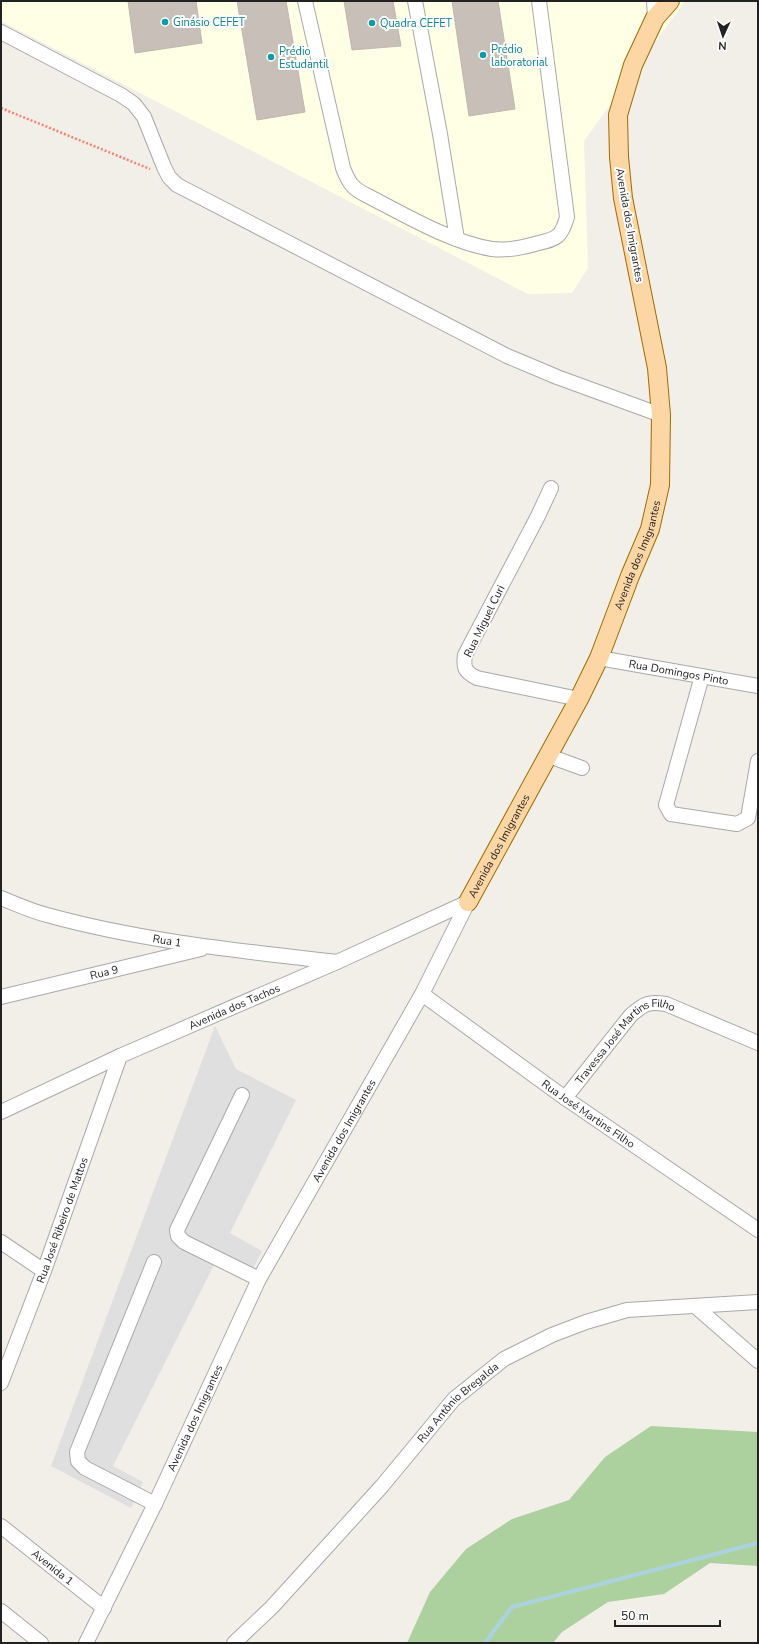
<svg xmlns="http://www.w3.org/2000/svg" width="759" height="1644" font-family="'Nunito Sans',sans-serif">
	<rect width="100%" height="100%" fill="#f2efe9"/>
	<polygon fill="#e0dfdf" points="215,1026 236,1069 296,1100 230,1233 262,1251 249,1277 216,1261 113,1466 143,1482 131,1508 51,1466"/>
	<polygon fill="#ffffe5" points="1,1 685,1 584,141 588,268 572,293 528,294 1,21"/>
	<polygon fill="#add19e" points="651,1426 758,1432 758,1566 710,1563 664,1594 608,1602 562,1632 553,1643 407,1643 430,1592 466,1549 512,1519 569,1500 605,1457"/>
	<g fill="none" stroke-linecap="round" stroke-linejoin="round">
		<polyline stroke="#aad3df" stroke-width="4" points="485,1643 512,1607 758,1543"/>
	</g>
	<g fill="#c7bfb8" stroke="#c4b6ab">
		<polygon points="128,1 196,1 202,43 135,53"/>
		<polygon points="237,1 286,1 305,112 257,120"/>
		<polygon points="344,1 393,1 401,46 352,50"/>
		<polygon points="452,1 498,1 515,109 469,116"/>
	</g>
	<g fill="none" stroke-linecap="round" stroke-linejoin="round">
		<g stroke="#a9a9a9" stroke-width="16">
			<g id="minor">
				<path d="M305,1l38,167c6,15 9,20 23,27 37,19 86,48 126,54 15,2 29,-1 43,-5 20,-5 26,-5 32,-27l-28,-216"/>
				<polyline points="415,1 440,134 457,239"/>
				<polyline points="654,1 655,18"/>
				<polyline points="1,32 121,95 134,104 144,117 164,167 169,177 177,185 507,356 557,377 661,415"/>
				<path d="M551,488l-13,28 -73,139c-2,13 0,17 12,23l102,21"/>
				<path id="s1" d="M599,658l159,28"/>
				<polyline points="702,676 666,805 671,814 737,824 748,818 758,761"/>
				<polyline points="549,756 582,768"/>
				<path id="s2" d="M1,898c15,6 30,13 46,17 94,26 193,36 290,47"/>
				<path id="s3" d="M422,994l143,104 193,132"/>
				<path id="s4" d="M1,997l200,-48"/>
				<polyline points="242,1095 177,1230 178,1236 184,1242 259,1279"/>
				<path id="s5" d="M565,1098l66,-83c13,-11 17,-14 35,-11l92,39"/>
				<path id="s6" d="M1,1112l119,-56 217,-94 131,-60"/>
				<polyline points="1,1242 44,1271"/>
				<polyline points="154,1262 77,1452 78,1461 85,1468 155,1504"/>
				<polyline points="695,1306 758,1361"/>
				<path id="s7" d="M1,1383l43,-112 76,-215"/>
				<path id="s8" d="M1,1526l103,82"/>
				<polyline points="1,1611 41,1643"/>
				<path id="s9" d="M86,1643l69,-139 104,-225 163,-285 46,-92"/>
				<path id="s10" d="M234,1643l38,-36 110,-121 72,-87 50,-40 48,-24 34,-13 41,-12 131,-8"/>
			</g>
		</g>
		<g stroke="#a06b00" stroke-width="20">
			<g id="major">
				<path id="s11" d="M468,902l111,-203 20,-41 31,-82 20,-47 10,-44 1,-70 -4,-47 -34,-170 -4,-41 -1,-42 15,-50 22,-47 15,-17"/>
			</g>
		</g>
		<polyline stroke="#fa8072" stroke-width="2.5" stroke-dasharray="2 2" stroke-linecap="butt" points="1,108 150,169"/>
		<use href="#minor" stroke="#fff" stroke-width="14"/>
		<use href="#major" stroke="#fcd6a4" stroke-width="18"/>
	</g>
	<g fill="#0f9aa8" stroke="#fff" stroke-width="1.5">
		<circle cx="165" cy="22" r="4"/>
		<circle cx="372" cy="23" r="4"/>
		<circle cx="483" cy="55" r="4"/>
		<circle cx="271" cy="57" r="4"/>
	</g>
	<g text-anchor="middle" stroke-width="4" stroke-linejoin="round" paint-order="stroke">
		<g font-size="11" fill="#0d838f" stroke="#fff" text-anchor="start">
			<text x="173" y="26">Ginásio CEFET</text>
			<text x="380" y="27">Quadra CEFET</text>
			<text x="491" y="53">Prédio<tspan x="491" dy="13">laboratorial</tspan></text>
			<text x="279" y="55">Prédio<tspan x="279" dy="13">Estudantil</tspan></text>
		</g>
		<g font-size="11" fill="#222" stroke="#fff">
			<text transform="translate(630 225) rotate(80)" y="4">Avenida dos Imigrantes</text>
			<text dy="4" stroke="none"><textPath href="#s11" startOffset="387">Avenida dos Imigrantes</textPath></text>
			<text transform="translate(484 621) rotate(-64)" y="4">Rua Miguel Curi</text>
			<text dy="4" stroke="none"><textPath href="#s1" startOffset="81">Rua Domingos Pinto</textPath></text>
			<text dy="4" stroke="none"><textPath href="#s11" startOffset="64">Avenida dos Imigrantes</textPath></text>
			<text dy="4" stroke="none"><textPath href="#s2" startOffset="172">Rua 1</textPath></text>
			<text dy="4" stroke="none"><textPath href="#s4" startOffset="106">Rua 9</textPath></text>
			<text dy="4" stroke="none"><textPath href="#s6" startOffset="256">Avenida dos Tachos</textPath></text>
			<text dy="4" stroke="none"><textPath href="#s5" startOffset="87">Travessa José Martins Filho</textPath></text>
			<text dy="4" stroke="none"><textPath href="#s3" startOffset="205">Rua José Martins Filho</textPath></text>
			<text dy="4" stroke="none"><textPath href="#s9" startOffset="574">Avenida dos Imigrantes</textPath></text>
			<text dy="4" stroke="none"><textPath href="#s7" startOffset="174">Rua José Ribeiro de Mattos</textPath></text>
			<text dy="4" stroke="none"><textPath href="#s10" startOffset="329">Rua Antônio Bregalda</textPath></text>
			<text dy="4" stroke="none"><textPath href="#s9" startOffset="250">Avenida dos Imigrantes</textPath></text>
			<text dy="4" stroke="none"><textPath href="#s8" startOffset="66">Avenida 1</textPath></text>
		</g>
	</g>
	<rect width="759" height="1644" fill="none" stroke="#222222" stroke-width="4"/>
	<g transform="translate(723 36) rotate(183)" stroke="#ffffff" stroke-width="3" paint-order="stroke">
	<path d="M0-3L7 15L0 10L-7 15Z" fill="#222222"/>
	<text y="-6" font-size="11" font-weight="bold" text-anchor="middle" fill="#222222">N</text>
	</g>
	<path d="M615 1620v6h105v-6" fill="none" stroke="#222222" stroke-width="2"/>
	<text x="621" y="1620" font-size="12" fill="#222222" stroke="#ffffff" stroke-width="3" paint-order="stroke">50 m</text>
</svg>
